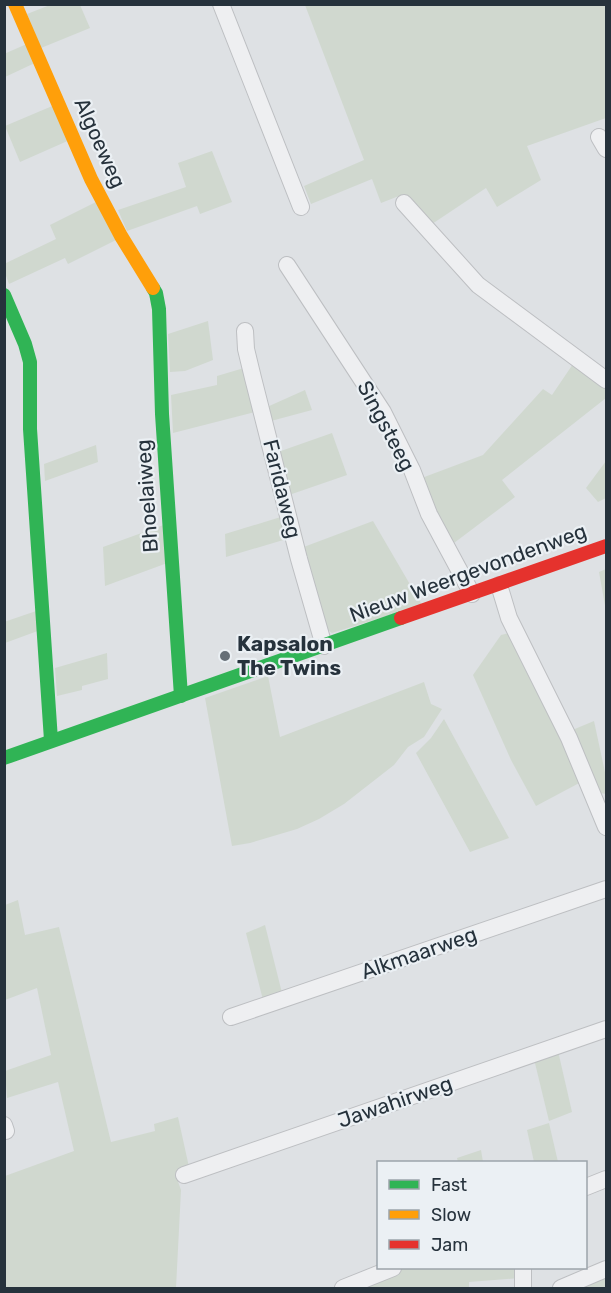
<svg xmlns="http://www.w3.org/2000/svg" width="611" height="1293" font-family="Rubik,sans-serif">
	<rect width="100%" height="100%" fill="#dee1e4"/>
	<g fill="#d0d8cf">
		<polygon points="50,5 80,5 90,28 41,48 27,14"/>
		<polygon points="305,5 606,5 606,118 527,146 541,180 497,207 486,188 432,224 404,194 381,203 372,179 311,204 304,186 364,160"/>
		<polygon points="29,43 37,62 5,77 4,54"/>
		<polygon points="57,104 72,139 20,162 5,126"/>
		<polygon points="212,151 232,202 200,214 197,206 127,231 118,210 186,187 178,163"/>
		<polygon points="100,200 120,238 68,264 65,258 9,284 5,273 4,264 56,239 50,225"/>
		<polygon points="208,321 213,360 185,371 170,372 168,334"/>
		<polygon points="575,361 606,385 606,398 502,480 515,497 450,546 419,479 483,455 543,389 552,395"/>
		<polygon points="244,368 259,411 173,433 171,395 217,385 217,376"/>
		<polygon points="305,390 312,410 271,421 267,407"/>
		<polygon points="332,433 347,475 289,495 278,452"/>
		<polygon points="96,445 98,462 45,481 44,464"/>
		<polygon points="606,461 606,498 598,502 586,488"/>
		<polygon points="284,516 290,538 226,557 225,534"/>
		<polygon points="373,521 422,605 332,633 324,627 301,548"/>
		<polygon points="169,523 170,562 105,586 103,547"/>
		<polygon points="606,569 606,611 599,572"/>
		<polygon points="42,609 43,629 5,643 4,622"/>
		<polygon points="509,633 583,781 536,806 511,760 473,675 501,635"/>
		<polygon points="107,653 108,679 82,686 82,690 57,696 55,668"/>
		<polygon points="268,676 280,737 424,682 431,704 442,709 424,737 408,747 394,765 344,804 319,819 297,829 250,843 232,846 205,698"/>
		<polygon points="444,719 509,838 470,852 416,753 431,738"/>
		<polygon points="594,721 606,777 606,794 600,793 570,731"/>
		<polygon points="18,900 25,935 59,927 111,1142 155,1131 154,1124 178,1117 189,1167 175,1173 181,1190 176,1288 5,1288 5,1176 74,1151 58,1082 7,1098 5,1071 51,1055 37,988 5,1000 5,905"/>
		<polygon points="265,925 282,993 263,1000 246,933"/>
		<polygon points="558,1051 572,1112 549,1121 534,1059"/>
		<polygon points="549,1123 558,1162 534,1162 527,1130"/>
		<polygon points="481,1150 483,1162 458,1162 457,1158"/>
		<polygon points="403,1268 521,1268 520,1278 469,1282 469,1288 352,1288"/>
		<polygon points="606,1273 606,1288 570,1288"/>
	</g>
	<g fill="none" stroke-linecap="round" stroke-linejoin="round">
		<g stroke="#bdbfc2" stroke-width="18">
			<g id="street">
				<polyline points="221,4 301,207"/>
				<polyline points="599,137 606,149"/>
				<polyline points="404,203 478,285 606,380"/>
				<polyline points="287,265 383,412 412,470 429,514 472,594"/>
				<polyline points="245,331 246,349 253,378 299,559 324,646"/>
				<polyline points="499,585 509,618 569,738 606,827"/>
				<polyline points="231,1017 606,889"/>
				<polyline points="4,1125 6,1131"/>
				<polyline points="184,1175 606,1029"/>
				<polyline points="586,1187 606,1179"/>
				<polyline points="523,1268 523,1288"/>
				<polyline points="343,1288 393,1268"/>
				<polyline points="561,1288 606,1269"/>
			</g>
		</g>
		<use href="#street" stroke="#eeeff1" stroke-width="16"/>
		<g stroke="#30b455" stroke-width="14">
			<polyline points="153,288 156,293 159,309 162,414 181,696"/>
			<polyline points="4,295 25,344 30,362 30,429 51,740"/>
			<polyline points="4,758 401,618"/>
		</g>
		<polyline stroke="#ff9f0a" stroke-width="14" points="15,4 91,179 121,236 153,288"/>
		<polyline stroke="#e5322d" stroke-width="14" points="401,618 606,546"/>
	</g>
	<circle fill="#666f77" stroke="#ebf0f4" stroke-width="2" cx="225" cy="656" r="6"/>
	<g text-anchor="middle" stroke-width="4.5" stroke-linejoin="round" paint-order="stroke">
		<g font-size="21" fill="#26323c" stroke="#ebf0f4">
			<text transform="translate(100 143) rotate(66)" y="7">Algoeweg</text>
			<text transform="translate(386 426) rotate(62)" y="7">Singsteeg</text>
			<text transform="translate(282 489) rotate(76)" y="7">Faridaweg</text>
			<text transform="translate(147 496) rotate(-94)" y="7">Bhoelaiweg</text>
			<text transform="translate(468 573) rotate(-20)" y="7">Nieuw Weergevondenweg</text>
			<text transform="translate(419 953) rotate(-19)" y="7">Alkmaarweg</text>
			<text transform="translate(395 1102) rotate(-19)" y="7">Jawahirweg</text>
		</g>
		<g font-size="21" font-weight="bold" fill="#26323c" stroke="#ebf0f4" text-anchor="start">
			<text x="237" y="651">Kapsalon<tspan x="237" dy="24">The Twins</tspan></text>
		</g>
	</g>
	<rect width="611" height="1293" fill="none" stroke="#26323c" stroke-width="12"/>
	<rect x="377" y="1161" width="210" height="108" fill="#ebf0f4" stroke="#9ca4aa" stroke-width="1.5"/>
	<rect x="389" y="1180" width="30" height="9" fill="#30b455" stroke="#9ca4aa" stroke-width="1.5"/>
	<text x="431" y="1191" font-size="18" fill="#26323c">Fast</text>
	<rect x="389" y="1210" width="30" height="9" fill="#ff9f0a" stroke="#9ca4aa" stroke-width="1.5"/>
	<text x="431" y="1221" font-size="18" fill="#26323c">Slow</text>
	<rect x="389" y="1240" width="30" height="9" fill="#e5322d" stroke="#9ca4aa" stroke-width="1.5"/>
	<text x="431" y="1251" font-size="18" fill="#26323c">Jam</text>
</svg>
